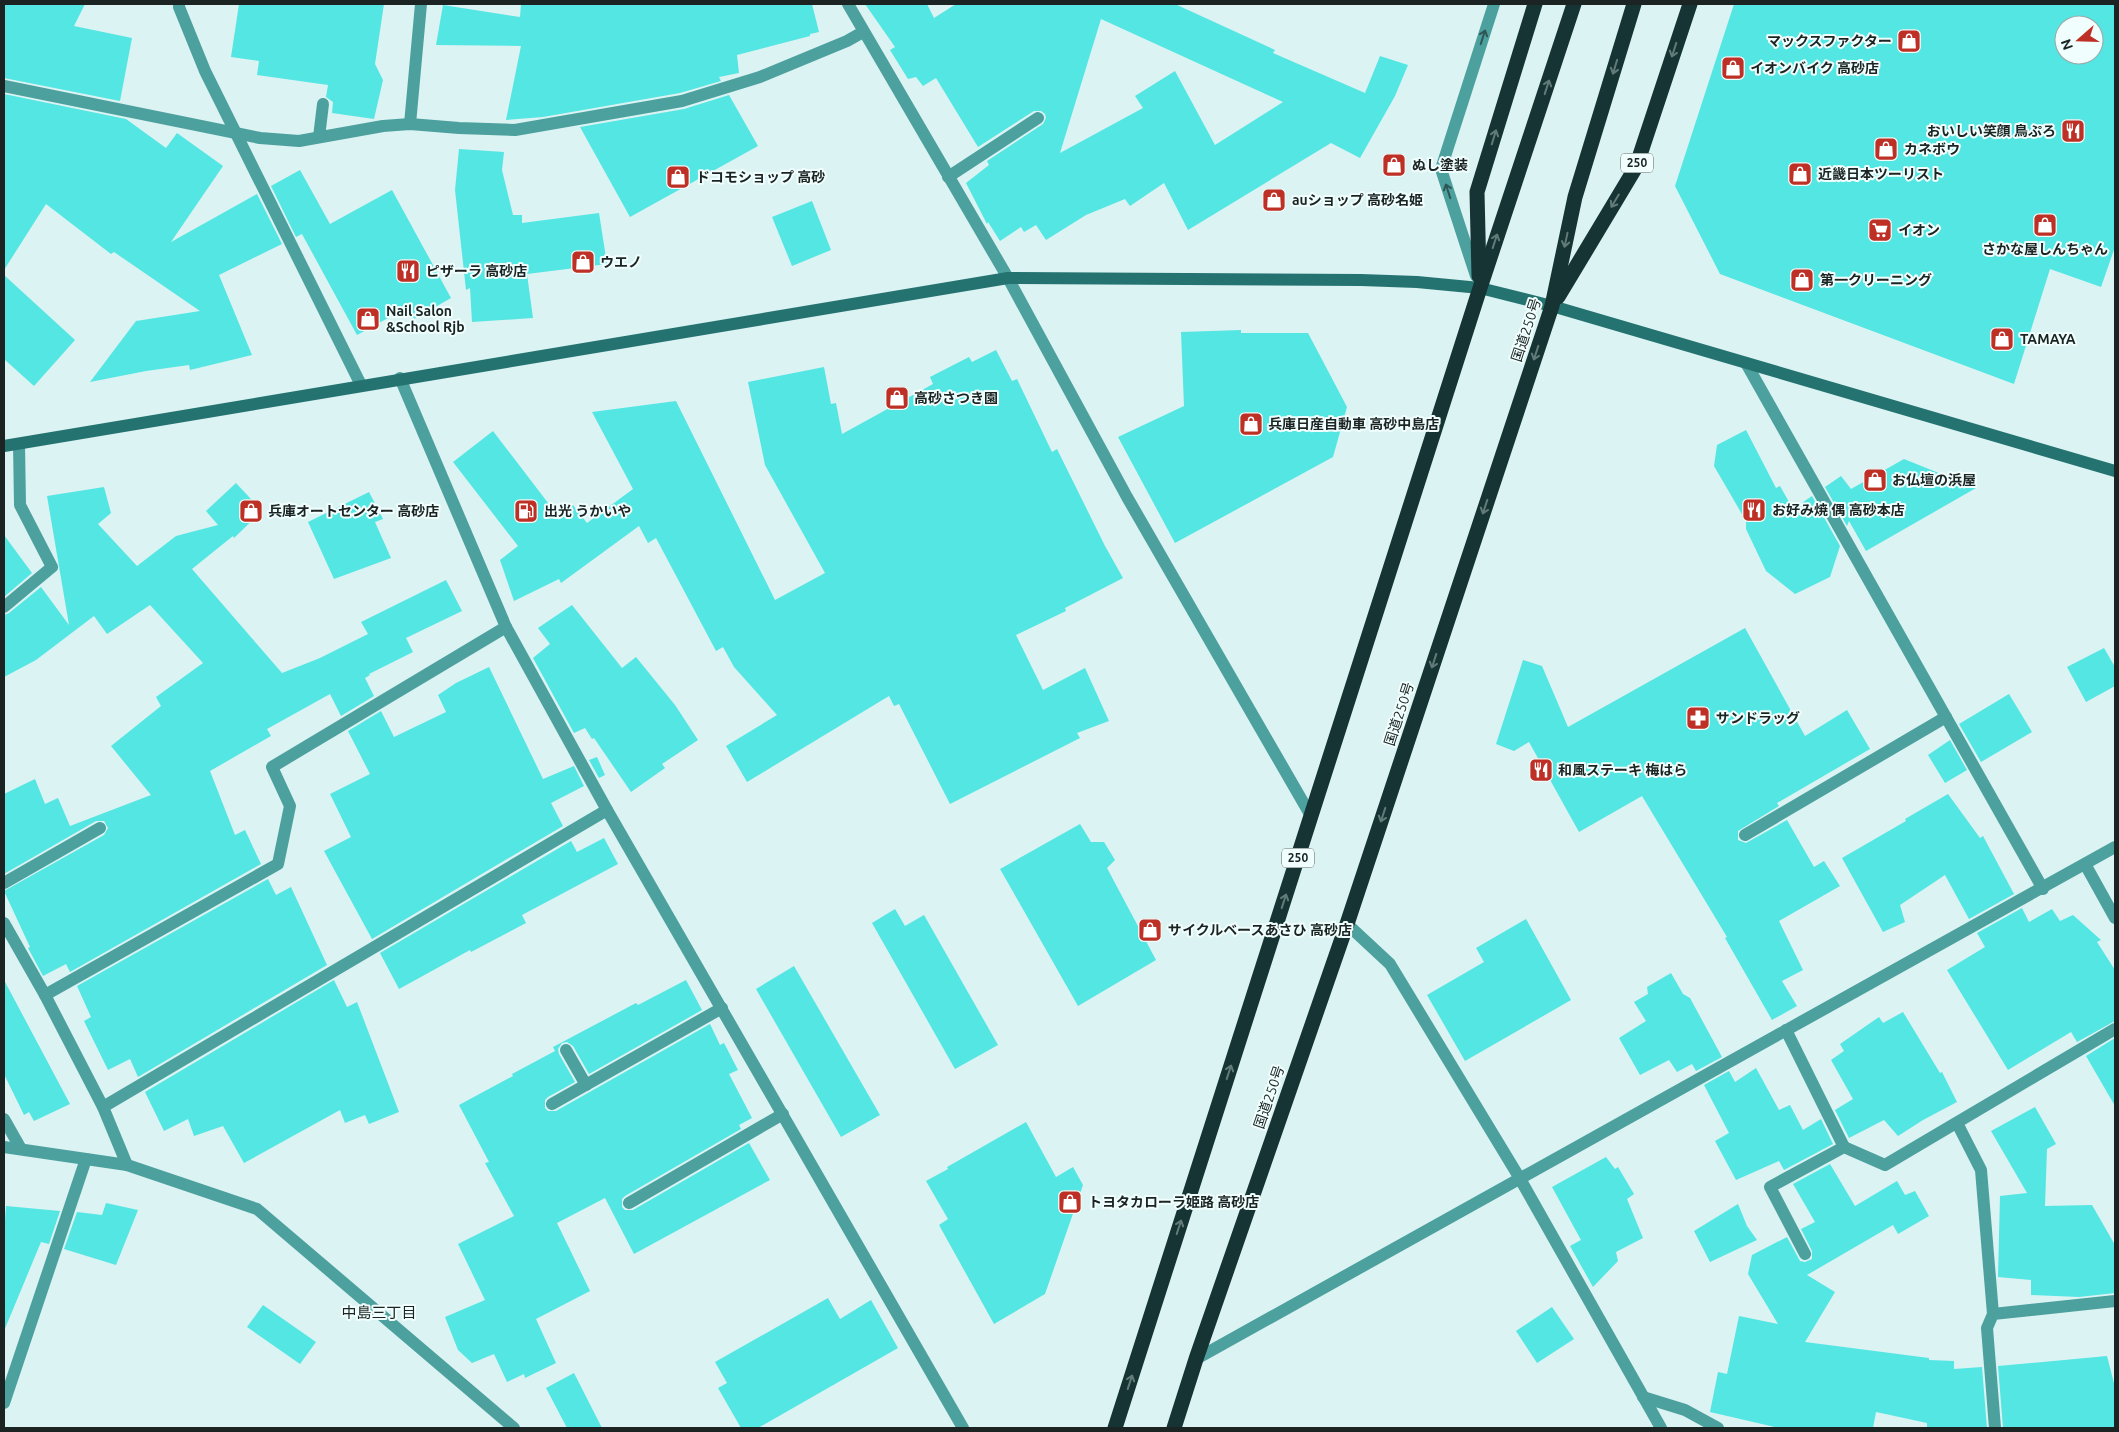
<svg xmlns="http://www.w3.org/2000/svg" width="2119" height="1432" font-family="Ubuntu,'Noto Sans JP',sans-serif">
	<rect width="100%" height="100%" fill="#dbf3f2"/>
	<g fill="#54e6e3" fill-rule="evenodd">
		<polygon points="4,4 85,4 74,26 132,38 120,101 4,78"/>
		<polygon points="239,4 384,4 375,64 383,80 374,119 332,113 333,102 326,97 328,85 257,75 259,61 231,57"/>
		<polygon points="521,4 812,4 819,32 810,34 810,36 737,55 739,73 719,77 721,81 680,93 543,117 506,120 521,46 436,45 443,5 520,17"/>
		<path d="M865,4h62l7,14 22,-14h219l100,46 -2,3 92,40 15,-37 28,9 -13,31 -35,62 -29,-15 -143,87 -24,-47 -34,23 -5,-7 -39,16 -40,25 -10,-15 -12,7 -3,-5 -21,14 -12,-19 -1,2 -21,-41 23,-18 -2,-4 56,-37 3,-6 -1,-4 -4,-3h-7l-56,36 -42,-69 -13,8 -7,-9 -8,2 -18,-29 5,-3zM1101,19l114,52 68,31 -68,43 -40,-74 -40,25 8,12 -83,45z"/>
		<path d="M1734,4h381v243l-14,40 -51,-18 -36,115 -294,-110 -45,-88zM2064,25h30v30h-30z"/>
		<polygon points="4,94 126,119 166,148 177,133 223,166 171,242 257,194 282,244 219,275 252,355 190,370 189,365 146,371 90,382 136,321 200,311 114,252 111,254 46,204 4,270"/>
		<polygon points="729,95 758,146 630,217 580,127 684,109"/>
		<polygon points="459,149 504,152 502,170 513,215 522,215 522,223 599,213 607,264 527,274 533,318 472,322 470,288 466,290 455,190"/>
		<polygon points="300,170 330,224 392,190 451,298 414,319 408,307 357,335 302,234 296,237 271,186"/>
		<polygon points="812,201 831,250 792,266 772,217"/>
		<polygon points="4,275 75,340 34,386 4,359"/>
		<polygon points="1241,330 1241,333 1308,333 1347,407 1333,457 1175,543 1118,437 1184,406 1181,332"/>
		<polygon points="996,350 1012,381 1017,379 1052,452 1057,449 1105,546 1123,578 1065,608 1066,611 1016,635 1043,690 1085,668 1109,721 1077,733 1080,738 950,804 899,704 894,706 889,696 747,782 726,746 777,715 734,667 723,647 716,651 656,538 648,543 639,526 561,583 559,579 514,601 500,560 518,546 453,462 493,431 558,516 573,505 587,523 633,489 592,412 676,401 775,600 825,573 765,465 748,382 824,367 831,404 836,403 842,434 933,384 930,377 969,357 972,362"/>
		<polygon points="1746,430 1776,488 1780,486 1793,509 1812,496 1840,546 1830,577 1795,594 1766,571 1746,529 1746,521 1714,466 1717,445"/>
		<polygon points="1904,459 1976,488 1866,551 1849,521 1847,526 1825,487 1841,476 1851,489"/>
		<polygon points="236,483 262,511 234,538 233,536 192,569 282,673 320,658 368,634 361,622 446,580 462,611 406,638 413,652 369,674 370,675 365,678 374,696 341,716 330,694 267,729 271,736 210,771 235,835 245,830 261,864 70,972 66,964 43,976 28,948 30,947 4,891 104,835 108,828 104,821 96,821 4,874 4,794 35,779 45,804 58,798 70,826 151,795 111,746 161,706 156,697 203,663 150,605 107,634 94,616 36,660 4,677 4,615 9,613 41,587 69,625 47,496 104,487 111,513 98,524 137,566 176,536 218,525 206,511"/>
		<polygon points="369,492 383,519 375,522 391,558 334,579 308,522"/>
		<polygon points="4,535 32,573 4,597"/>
		<polygon points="572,605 622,668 636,657 675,705 698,740 662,764 665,768 631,792 594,738 592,739 585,728 574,733 533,658 550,644 538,628"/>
		<polygon points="1745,628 1805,736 1847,710 1870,749 1777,803 1779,806 1738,831 1738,840 1746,843 1787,820 1814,867 1824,861 1840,886 1779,921 1803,970 1782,981 1797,1006 1772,1020 1725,938 1727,937 1642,796 1579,832 1529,742 1514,751 1496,744 1523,660 1542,666 1568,727"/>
		<polygon points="2104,648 2115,667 2115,686 2086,702 2067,667"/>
		<polygon points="489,667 543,779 574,766 584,786 551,803 563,826 372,939 324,851 351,837 330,794 370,774 348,731 381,711 394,737 446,712 438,695 456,683"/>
		<polygon points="2009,694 2032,732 1981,762 1959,724"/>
		<polygon points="1950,740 1967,770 1945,783 1928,755"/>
		<polygon points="597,757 605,775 599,778 589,760"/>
		<polygon points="1948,794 1980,838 1983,836 2014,894 1969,919 1945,875 1900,905 1905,922 1883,932 1842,858 1906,821 1905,819"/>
		<polygon points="1080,824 1091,842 1104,842 1115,860 1107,868 1156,960 1078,1006 1000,869"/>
		<polygon points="604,838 618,864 522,915 526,923 471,952 470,950 399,989 380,953 571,841 577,852"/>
		<polygon points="268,879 276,895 291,887 327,965 138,1077 130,1059 108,1070 84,1021 91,1017 77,986"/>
		<polygon points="2022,908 2029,922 2052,909 2060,921 2073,915 2101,940 2097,942 2115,970 2115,1021 2077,1042 2071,1032 2008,1070 1947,970 1985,947 1977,933"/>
		<polygon points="895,909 905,926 924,915 998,1045 955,1069 872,923"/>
		<polygon points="1526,919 1571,1000 1465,1061 1427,995 1484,962 1476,948"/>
		<polygon points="794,966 880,1115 841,1137 756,989"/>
		<polygon points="1671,973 1683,994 1690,998 1722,1057 1696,1071 1692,1064 1677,1072 1669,1060 1640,1075 1619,1038 1646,1021 1634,1002 1648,994 1647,987"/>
		<polygon points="4,980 70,1104 34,1121 29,1112 24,1115 4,1074"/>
		<polygon points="334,980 347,1007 357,1002 399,1112 369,1124 365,1115 345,1123 340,1110 244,1163 223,1126 194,1136 188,1119 164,1131 145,1092"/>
		<polygon points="686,980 702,1010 589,1074 573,1046 567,1042 562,1043 558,1049 559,1054 575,1082 548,1097 545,1100 545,1108 548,1111 556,1111 710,1024 720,1045 724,1043 738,1070 729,1074 752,1118 739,1125 741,1129 625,1196 622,1199 622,1207 625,1210 633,1210 749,1143 770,1180 634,1254 605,1198 557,1223 590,1291 536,1319 556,1363 525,1378 524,1374 507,1382 494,1354 472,1363 458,1350 445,1317 485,1300 458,1244 514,1216 485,1163 489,1162 459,1105 513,1076 512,1074 555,1051 553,1047 636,1003 638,1005"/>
		<polygon points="1903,1012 1940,1073 1942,1072 1957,1102 1923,1120 1898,1136 1884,1120 1849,1138 1835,1110 1853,1099 1831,1060 1844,1051 1840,1044 1879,1017 1883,1023"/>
		<polygon points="2115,1038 2115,1106 2086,1056"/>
		<polygon points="1756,1068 1779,1110 1790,1105 1803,1130 1821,1119 1833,1144 1784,1170 1779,1161 1736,1180 1715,1141 1729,1133 1704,1085 1729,1071 1735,1082"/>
		<polygon points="2035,1107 2056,1144 2047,1149 2045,1206 2092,1205 2115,1245 2115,1293 2079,1297 2031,1295 2031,1280 1998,1277 2000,1196 2027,1193 1991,1131"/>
		<polygon points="1026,1122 1056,1177 1073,1167 1083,1185 1045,1294 994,1324 939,1225 948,1219 926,1181 948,1169 947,1167"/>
		<polygon points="1606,1157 1615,1169 1618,1167 1634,1194 1627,1199 1643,1238 1616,1252 1618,1261 1593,1287 1570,1246 1581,1240 1552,1187"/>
		<polygon points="1830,1164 1855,1206 1897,1181 1905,1195 1915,1191 1929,1216 1898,1234 1893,1225 1807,1275 1835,1292 1805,1342 1929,1358 1929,1360 1954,1361 1954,1369 1982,1367 1987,1428 1927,1428 1927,1423 1876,1412 1873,1428 1779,1428 1710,1412 1718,1372 1727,1374 1739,1316 1778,1324 1748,1274 1752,1255 1787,1237 1800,1261 1805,1262 1812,1259 1812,1251 1801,1229 1815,1222 1793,1184"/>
		<polygon points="106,1203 138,1210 116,1265 64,1249 77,1212 102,1215"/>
		<polygon points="1738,1204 1747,1226 1757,1240 1710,1262 1694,1231"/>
		<polygon points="6,1206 60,1211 49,1244 41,1242 4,1331 4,1234"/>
		<polygon points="828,1298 840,1319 871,1300 898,1348 758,1428 741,1428 718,1388 727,1383 715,1362"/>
		<polygon points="263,1305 316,1342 300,1364 247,1327"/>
		<polygon points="1552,1307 1574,1339 1537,1363 1516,1331"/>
		<polygon points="2107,1356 2115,1387 2115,1428 2003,1428 1998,1366"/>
		<polygon points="574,1373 602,1428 567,1428 546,1388"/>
	</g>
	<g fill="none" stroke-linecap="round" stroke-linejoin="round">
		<g stroke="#4ca19f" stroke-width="12">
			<polyline points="1476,276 1441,169 1494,4"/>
			<polyline points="1995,1428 1987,1328 1993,1314 2115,1301"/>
		</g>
		<g stroke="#4ca19f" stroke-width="12">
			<polyline points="179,4 179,7 205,71 361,385"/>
			<polyline points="848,4 1008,278 1127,497 1311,816"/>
			<polyline points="4,86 260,138 299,141 383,126 410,124 459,128 515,130 682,101 760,77 847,41 863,32"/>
			<polyline points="410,124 421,4"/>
			<polyline points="319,137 323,104"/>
			<polyline points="948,177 1038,118"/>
			<polyline points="1746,363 2043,889"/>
			<polyline points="400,378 506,627 607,810 963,1428"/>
			<polyline points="4,607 52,567 20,505 19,444"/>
			<polyline points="1745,835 1946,717"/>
			<polyline points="2085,864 2115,918"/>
			<polyline points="4,883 100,828"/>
			<polyline points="4,923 45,995"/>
			<polyline points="1347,924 1390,964 1519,1177 1661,1428"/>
			<polyline points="1786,1030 1844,1147"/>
			<polyline points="566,1050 586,1085"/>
			<polyline points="552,1104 722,1008"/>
			<polyline points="103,1107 45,995 278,864 290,806 272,767 506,627"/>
			<polyline points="4,1119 21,1149"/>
			<polyline points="1957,1123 1981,1170 1993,1314"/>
			<polyline points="4,1147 127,1165 257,1209 514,1428"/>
			<polyline points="127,1165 103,1107 607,810"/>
			<polyline points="629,1203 783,1114"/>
			<polyline points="1805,1254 1770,1187 1844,1147 1885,1165 2115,1029"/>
			<polyline points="1196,1359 2115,847"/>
			<polyline points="1643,1397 1685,1410 1718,1428"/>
			<polyline points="4,1403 86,1159"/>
		</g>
		<polyline stroke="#247371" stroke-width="12" points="4,446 1008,278 1361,280 1417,282 1480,288 1552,306 2115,471"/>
		<g stroke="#153433" stroke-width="15">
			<polyline points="1479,276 1477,192 1535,4"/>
			<polyline points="1558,297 1636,167 1690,4"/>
			<polyline points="1115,1428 1480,288 1574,4"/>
			<polyline points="1174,1428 1196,1359 1347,924 1552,306 1575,197 1634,4"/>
		</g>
	</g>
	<defs><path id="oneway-shaft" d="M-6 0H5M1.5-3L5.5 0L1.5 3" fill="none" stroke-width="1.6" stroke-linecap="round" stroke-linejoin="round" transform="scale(1.25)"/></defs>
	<g stroke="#2f5655">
		<use href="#oneway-shaft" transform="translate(1483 37) rotate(-72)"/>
		<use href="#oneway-shaft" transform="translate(1448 191) rotate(-108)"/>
	</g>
	<g stroke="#627b7a">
		<use href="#oneway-shaft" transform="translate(1674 50) rotate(108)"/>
		<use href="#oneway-shaft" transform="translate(1615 67) rotate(107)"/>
		<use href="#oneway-shaft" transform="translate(1547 87) rotate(-72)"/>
		<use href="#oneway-shaft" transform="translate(1494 137) rotate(-73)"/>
		<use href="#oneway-shaft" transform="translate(1615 201) rotate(121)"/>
		<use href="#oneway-shaft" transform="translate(1566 240) rotate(102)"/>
		<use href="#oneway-shaft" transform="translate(1495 241) rotate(-72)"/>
		<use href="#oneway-shaft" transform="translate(1536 353) rotate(108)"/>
		<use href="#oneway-shaft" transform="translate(1485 507) rotate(108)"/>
		<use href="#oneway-shaft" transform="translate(1434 661) rotate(108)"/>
		<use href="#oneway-shaft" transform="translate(1383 815) rotate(108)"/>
		<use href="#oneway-shaft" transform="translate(1284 901) rotate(-72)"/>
		<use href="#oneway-shaft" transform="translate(1229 1072) rotate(-72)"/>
		<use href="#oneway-shaft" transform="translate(1179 1227) rotate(-72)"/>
		<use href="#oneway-shaft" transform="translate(1130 1382) rotate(-72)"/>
	</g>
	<defs>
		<g id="shop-square" transform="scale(1.25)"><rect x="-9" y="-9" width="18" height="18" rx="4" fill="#be3025" stroke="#f0fefd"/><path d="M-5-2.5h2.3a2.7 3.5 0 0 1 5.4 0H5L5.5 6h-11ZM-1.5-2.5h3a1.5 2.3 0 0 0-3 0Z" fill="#fff"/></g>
		<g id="restaurant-square" transform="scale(1.25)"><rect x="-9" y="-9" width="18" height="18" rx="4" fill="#be3025" stroke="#f0fefd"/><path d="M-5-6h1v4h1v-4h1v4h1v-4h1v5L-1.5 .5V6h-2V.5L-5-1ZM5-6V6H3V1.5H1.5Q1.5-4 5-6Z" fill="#fff"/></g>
		<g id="supermarket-square" transform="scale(1.25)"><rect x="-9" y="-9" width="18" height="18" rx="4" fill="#be3025" stroke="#f0fefd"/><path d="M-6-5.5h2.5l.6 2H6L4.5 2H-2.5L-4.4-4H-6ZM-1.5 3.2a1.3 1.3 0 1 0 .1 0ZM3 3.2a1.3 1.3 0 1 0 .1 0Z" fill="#fff"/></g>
		<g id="fuel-square" transform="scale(1.25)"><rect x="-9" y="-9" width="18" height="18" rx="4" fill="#be3025" stroke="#f0fefd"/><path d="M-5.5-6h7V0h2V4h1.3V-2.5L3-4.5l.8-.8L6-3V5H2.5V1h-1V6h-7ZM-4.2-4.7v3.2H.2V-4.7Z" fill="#fff"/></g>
		<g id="pharmacy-square" transform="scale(1.25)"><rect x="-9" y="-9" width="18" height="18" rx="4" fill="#be3025" stroke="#f0fefd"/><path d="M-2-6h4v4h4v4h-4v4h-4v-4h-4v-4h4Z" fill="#fff"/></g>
	</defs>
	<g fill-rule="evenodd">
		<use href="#shop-square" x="1909" y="41"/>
		<use href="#shop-square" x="1733" y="68"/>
		<use href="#restaurant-square" x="2073" y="131"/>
		<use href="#shop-square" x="1886" y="149"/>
		<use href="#shop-square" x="1394" y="165"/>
		<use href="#shop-square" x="1800" y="174"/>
		<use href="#shop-square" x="678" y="177"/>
		<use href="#shop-square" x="1274" y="200"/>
		<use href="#shop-square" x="2045" y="225"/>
		<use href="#supermarket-square" x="1880" y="230"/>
		<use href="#shop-square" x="583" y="262"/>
		<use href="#restaurant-square" x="408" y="271"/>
		<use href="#shop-square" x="1802" y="280"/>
		<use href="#shop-square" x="368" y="319"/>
		<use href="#shop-square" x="2002" y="339"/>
		<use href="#shop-square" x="897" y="398"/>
		<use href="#shop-square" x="1251" y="424"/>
		<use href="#shop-square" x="1875" y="480"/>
		<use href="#restaurant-square" x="1754" y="510"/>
		<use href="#shop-square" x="251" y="511"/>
		<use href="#fuel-square" x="526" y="511"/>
		<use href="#pharmacy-square" x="1698" y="718"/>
		<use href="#restaurant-square" x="1541" y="770"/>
		<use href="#shop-square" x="1150" y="930"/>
		<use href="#shop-square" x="1070" y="1202"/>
	</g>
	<g text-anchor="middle" stroke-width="4" stroke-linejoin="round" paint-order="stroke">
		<g fill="#f0fefd" stroke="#5b6564" stroke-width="1">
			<rect x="1621" y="153.5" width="32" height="19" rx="4"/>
			<rect x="1282" y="848.5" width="32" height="19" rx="4"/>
		</g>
		<g font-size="12" font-weight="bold" fill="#1b2423">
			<text x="1637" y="167">250</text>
			<text x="1298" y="862">250</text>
		</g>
		<g font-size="14" font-weight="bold" fill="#1b2423" stroke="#f0fefd" text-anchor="start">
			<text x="1892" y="46" text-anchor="end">マックスファクター</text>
			<text x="1750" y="73">イオンバイク 高砂店</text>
			<text x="2056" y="136" text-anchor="end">おいしい笑顔 鳥ぷろ</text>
			<text x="1904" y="154">カネボウ</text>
			<text x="1412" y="170">ぬし塗装</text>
			<text x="1818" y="179">近畿日本ツーリスト</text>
			<text x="696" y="182">ドコモショップ 高砂</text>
			<text x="1292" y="205">auショップ 高砂名姫</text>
			<text x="1898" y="235">イオン</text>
			<text x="2045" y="254" text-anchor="middle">さかな屋しんちゃん</text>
			<text x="600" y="267">ウエノ</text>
			<text x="426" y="276">ピザーラ 高砂店</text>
			<text x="1820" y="285">第一クリーニング</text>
			<text x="386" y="316">Nail Salon<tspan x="386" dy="16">&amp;School Rjb</tspan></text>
			<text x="2020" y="344">TAMAYA</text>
			<text x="914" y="403">高砂さつき園</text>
			<text x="1268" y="429">兵庫日産自動車 高砂中島店</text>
			<text x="1892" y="485">お仏壇の浜屋</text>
			<text x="1772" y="515">お好み焼 偶 高砂本店</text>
			<text x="268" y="516">兵庫オートセンター 高砂店</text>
			<text x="544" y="516">出光 うかいや</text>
			<text x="1716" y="723">サンドラッグ</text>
			<text x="1558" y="775">和風ステーキ 梅はら</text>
			<text x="1168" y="935">サイクルベースあさひ 高砂店</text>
			<text x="1088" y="1207">トヨタカローラ姫路 高砂店</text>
		</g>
		<g font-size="14" fill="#1b2423" stroke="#f0fefd">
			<text transform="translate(1526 330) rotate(-72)" y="5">国道250号</text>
			<text transform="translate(1399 714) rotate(-72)" y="5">国道250号</text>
			<text transform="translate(1269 1097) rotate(-71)" y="5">国道250号</text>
		</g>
		<g font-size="15" fill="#1b2423" stroke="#f0fefd">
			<text x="379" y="1318">中島三丁目</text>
		</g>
	</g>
	<rect width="2119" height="1432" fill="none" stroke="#1b2423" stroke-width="10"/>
	<g transform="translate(2079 40) rotate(250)"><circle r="24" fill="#f0fefd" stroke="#9ba7a6"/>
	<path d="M0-4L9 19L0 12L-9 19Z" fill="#be3025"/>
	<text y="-8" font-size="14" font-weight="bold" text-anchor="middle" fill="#1b2423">N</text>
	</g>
</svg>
